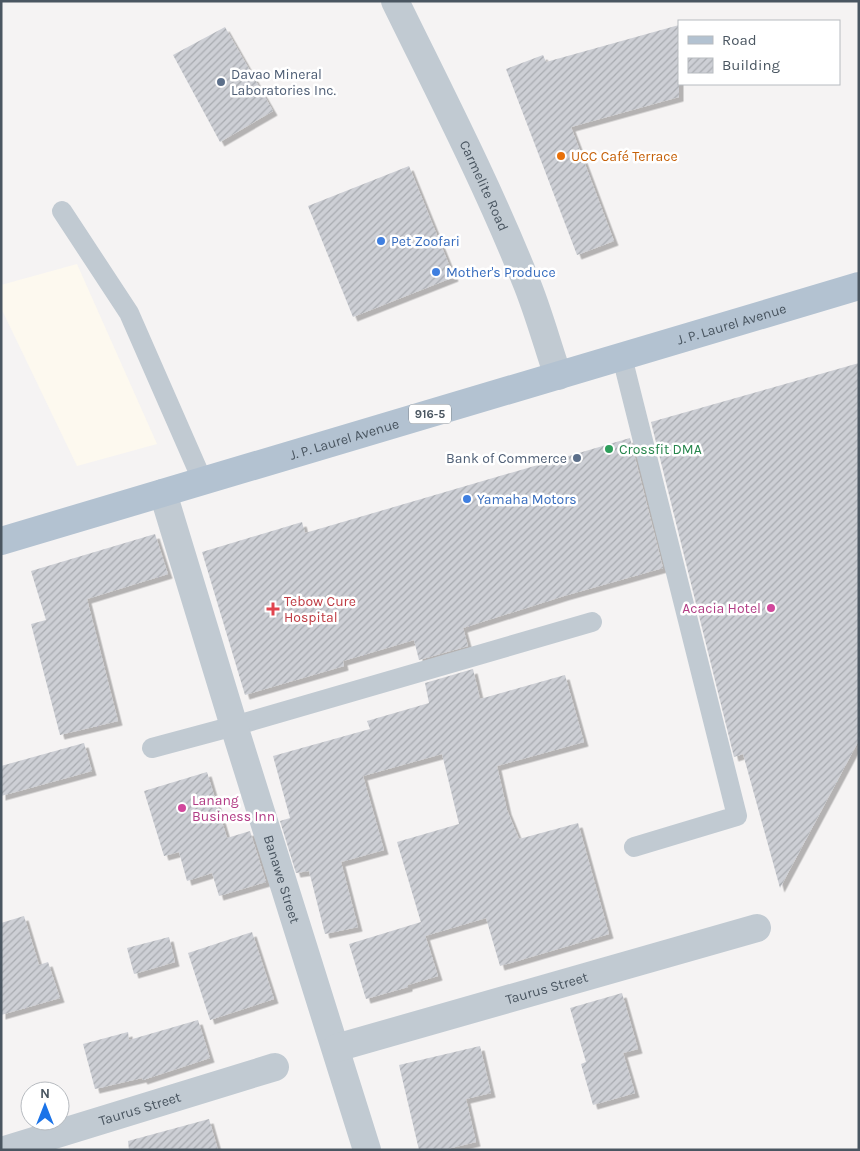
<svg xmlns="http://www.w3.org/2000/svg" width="860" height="1151" font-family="Karla,sans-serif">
	<defs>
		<pattern id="building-hatch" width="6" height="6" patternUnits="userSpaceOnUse" patternTransform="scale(1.25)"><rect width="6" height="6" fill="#cdcfd5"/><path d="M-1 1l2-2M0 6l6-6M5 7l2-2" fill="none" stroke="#a8abb0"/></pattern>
		<filter id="shadow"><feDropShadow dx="4.5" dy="4.5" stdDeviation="0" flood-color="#0004"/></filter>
	</defs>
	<rect width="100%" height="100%" fill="#f5f3f3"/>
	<polygon fill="#fdf9ef" points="77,264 157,444 77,466 1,308 1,285"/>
	<g fill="url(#building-hatch)" filter="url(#shadow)">
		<polygon points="679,25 679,97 571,127 614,241 577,255 506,69 543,55 546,62"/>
		<polygon points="225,27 273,111 220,142 173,55"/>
		<polygon points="409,166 454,277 353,317 308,206"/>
		<polygon points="859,363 859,740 780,888 743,754 734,757 651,422"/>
		<polygon points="630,438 663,568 564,596 463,628 468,646 419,660 414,640 343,661 344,666 245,695 202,552 302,522 305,533"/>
		<polygon points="155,534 168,574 87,599 118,721 60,735 31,624 46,620 31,571"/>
		<polygon points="473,669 480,699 565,675 584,742 497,766 507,810 519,839 578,823 609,934 500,966 486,918 425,936 397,842 459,824 442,754 363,776 384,850 341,862 358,927 325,934 309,871 296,873 280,821 290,818 273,756 370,729 367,721 429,703 425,683"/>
		<polygon points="84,743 92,771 1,796 1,766"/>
		<polygon points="207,772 227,838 250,831 266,882 219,896 212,873 187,881 179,852 164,856 144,791"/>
		<polygon points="24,916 39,965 48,962 60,998 1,1015 1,923"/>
		<polygon points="421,922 438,976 408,985 408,987 366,999 349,944"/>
		<polygon points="252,932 274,999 210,1020 188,953"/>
		<polygon points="169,937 175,962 134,974 127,948"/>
		<polygon points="622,993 638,1049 623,1053 635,1093 593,1105 581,1064 586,1062 570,1008"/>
		<polygon points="198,1020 210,1058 143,1080 142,1078 95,1089 83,1044 128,1032 129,1040"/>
		<polygon points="480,1046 491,1093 466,1099 476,1142 443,1150 419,1150 399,1065"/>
		<polygon points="209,1119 218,1150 129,1150 128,1141"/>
	</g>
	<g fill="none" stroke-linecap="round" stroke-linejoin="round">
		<g stroke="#c1cad2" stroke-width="20">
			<polyline points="62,211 129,313 203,482"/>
			<polyline points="622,357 737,816 634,847"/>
			<polyline points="152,748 234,726 592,622"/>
		</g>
		<g stroke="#c1cad2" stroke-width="28">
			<path id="s1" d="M395,1c45,92 92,183 130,278 13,31 22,65 33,97"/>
			<path id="s2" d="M163,493l71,233 133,424"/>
			<path id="s3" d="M336,1048l421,-120"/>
			<path id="s4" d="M5,1150l270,-83"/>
		</g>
		<path stroke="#b3c2d1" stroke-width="28" id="s5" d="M1,541l858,-255"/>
	</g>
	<g fill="#5c6f8a" stroke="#fff" stroke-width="2">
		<circle cx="221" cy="82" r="5"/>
		<circle cx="577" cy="458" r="5"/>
	</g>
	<circle fill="#e8710a" stroke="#fff" stroke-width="2" cx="561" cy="156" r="5"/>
	<g fill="#3f7fe0" stroke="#fff" stroke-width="2">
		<circle cx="381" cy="241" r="5"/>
		<circle cx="436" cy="272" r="5"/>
		<circle cx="467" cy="499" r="5"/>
	</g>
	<circle fill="#2e9e5b" stroke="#fff" stroke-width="2" cx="609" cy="449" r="5"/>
	<g fill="#d1479c" stroke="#fff" stroke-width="2">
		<circle cx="771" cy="608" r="5"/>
		<circle cx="182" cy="808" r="5"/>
	</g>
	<path fill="#e0444e" stroke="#fff" stroke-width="2" d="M270.5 601.5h5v5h5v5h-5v5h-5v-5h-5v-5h5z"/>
	<g text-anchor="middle" stroke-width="5" stroke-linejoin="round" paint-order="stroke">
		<rect fill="#fff" stroke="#808990" stroke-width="1" x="409" y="404.5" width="42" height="19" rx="4"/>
		<g font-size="12" font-weight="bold" fill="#4a5661">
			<text x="430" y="418">916-5</text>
		</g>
		<g font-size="14" fill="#4e5e75" stroke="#fff" text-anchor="start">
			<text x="231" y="79">Davao Mineral<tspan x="231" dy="16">Laboratories Inc.</tspan></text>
			<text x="567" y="463" text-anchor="end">Bank of Commerce</text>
		</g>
		<g font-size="14" fill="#c56008" stroke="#fff" text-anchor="start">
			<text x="571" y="161">UCC Café Terrace</text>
		</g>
		<g font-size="14" fill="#4a5661" stroke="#fff">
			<text dy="5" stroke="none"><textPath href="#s1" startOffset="205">Carmelite Road</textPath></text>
			<text dy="5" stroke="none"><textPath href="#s5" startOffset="762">J. P. Laurel Avenue</textPath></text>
			<text dy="5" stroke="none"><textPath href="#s5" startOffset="358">J. P. Laurel Avenue</textPath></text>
			<text dy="5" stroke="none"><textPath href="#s2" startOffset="404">Banawe Street</textPath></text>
			<text dy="5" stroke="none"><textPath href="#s3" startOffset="219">Taurus Street</textPath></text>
			<text dy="5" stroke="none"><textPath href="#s4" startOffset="141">Taurus Street</textPath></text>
		</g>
		<g font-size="14" fill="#366cbe" stroke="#fff" text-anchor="start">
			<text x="391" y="246">Pet Zoofari</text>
			<text x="446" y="277">Mother's Produce</text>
			<text x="477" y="504">Yamaha Motors</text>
		</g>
		<g font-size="14" fill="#27864d" stroke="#fff" text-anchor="start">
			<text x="619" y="454">Crossfit DMA</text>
		</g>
		<g font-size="14" fill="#be3a42" stroke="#fff" text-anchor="start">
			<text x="284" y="606">Tebow Cure<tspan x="284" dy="16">Hospital</tspan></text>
		</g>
		<g font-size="14" fill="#b23c85" stroke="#fff" text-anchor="end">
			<text x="761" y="613">Acacia Hotel</text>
			<text x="192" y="805" text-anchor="start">Lanang<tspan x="192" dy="16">Business Inn</tspan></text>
		</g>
	</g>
	<rect width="860" height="1151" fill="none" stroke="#4a5661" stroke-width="5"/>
	<rect x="678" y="20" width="162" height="65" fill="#ffffff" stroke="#b7bbc0"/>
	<rect x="688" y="36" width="25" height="8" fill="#b3c2d1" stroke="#b7bbc0"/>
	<text x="722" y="45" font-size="15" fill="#4a5661">Road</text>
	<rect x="688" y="58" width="25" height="15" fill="url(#building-hatch)" stroke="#b7bbc0"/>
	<text x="722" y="70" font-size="15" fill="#4a5661">Building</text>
	<g transform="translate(45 1106)"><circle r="24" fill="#ffffff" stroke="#b7bbc0"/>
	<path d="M0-4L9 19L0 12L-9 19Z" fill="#1a73e8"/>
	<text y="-8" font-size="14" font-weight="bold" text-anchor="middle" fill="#4a5661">N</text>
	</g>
</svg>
